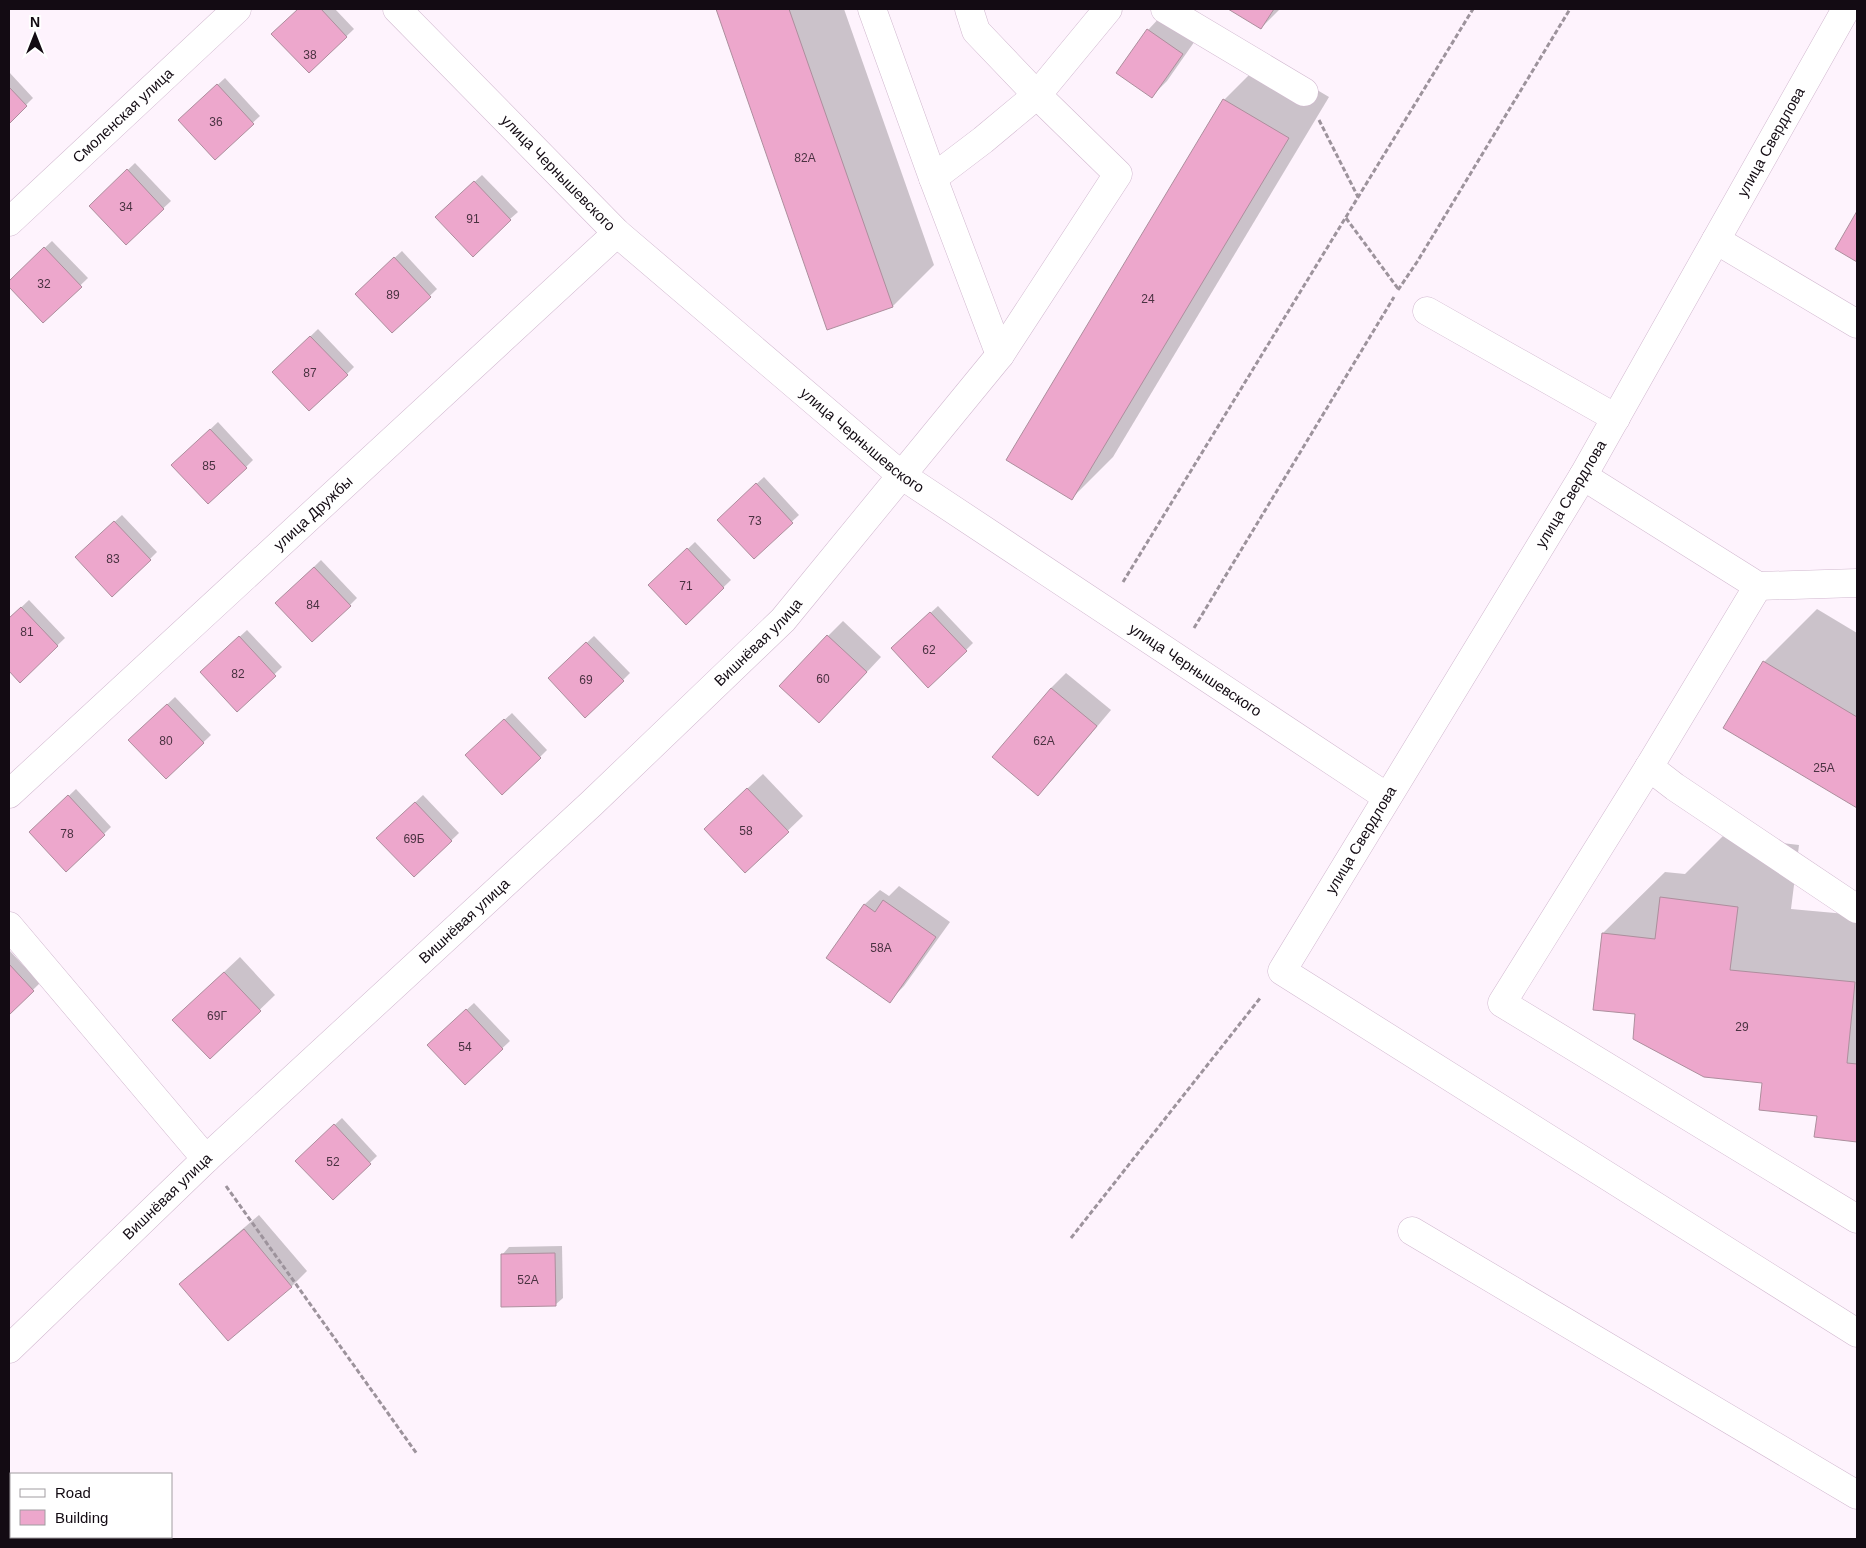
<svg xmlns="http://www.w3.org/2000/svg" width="1866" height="1548" font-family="Helvetica,sans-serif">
	<rect width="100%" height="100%" fill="#fef3fd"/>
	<g fill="#0003">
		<polygon points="299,9 335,9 354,29 309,72 273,34"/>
		<polygon points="717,9 844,9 934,265 893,306 828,328"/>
		<polygon points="1231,9 1280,9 1261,28"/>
		<polygon points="1163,14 1197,38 1167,81 1152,96 1148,30"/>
		<polygon points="1265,59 1329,97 1113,457 1072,498 1224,100"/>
		<polygon points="9,72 33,98 9,122"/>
		<polygon points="225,78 260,116 215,158 187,113"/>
		<polygon points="135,163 171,201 126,243 90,206"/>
		<polygon points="482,175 518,212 510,219 444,210"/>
		<polygon points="52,241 88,278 43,321 9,285 9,282"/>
		<polygon points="402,251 437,289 393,331 364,286"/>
		<polygon points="318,329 354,367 347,374 281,365"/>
		<polygon points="218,422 253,460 246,467 180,458"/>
		<polygon points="764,477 799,515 754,557 726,512"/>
		<polygon points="122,515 157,552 150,559 84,550"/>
		<polygon points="695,542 731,580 686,623 650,585"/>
		<polygon points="321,560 357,598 350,605 284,596"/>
		<polygon points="29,600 65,638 20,681 9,669 9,619"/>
		<polygon points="938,606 973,643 966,650 900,641"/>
		<polygon points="1817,609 1857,633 1857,807 1725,727 1764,662"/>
		<polygon points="843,621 881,657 834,707 828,636"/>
		<polygon points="247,630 282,667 237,710 209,665"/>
		<polygon points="594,636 630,673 623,680 557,671"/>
		<polygon points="1066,673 1111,710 1053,779 1038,794 1051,688"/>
		<polygon points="175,697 211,735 166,778 137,733"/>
		<polygon points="512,713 547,750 540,757 474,748"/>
		<polygon points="763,774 803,816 746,871 720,814"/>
		<polygon points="76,789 111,827 104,834 31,832"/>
		<polygon points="423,795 459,833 414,876 385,831"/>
		<polygon points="1723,836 1799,845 1791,909 1857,915 1857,1141 1815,1136 1818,1115 1763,1082 1637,1013 1603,933 1665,872 1685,874"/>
		<polygon points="899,886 950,922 904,986 889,1001 864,905 880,890 889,896"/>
		<polygon points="9,950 40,983 9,1013"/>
		<polygon points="240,957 275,995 210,1058 189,1005"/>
		<polygon points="474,1003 510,1041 465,1083 436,1038"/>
		<polygon points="342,1118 377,1156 333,1198 304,1154"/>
		<polygon points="259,1215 307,1271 292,1286 228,1339 181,1284 196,1269"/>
		<polygon points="562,1246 563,1298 555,1305 502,1255 509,1247"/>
	</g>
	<g fill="#eda7cc" stroke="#ad8e9d">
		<polygon points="298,9 321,9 347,37 309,73 271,34"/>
		<polygon points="716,9 789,9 893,307 827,330"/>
		<polygon points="1228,9 1274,9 1261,29"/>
		<polygon points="1147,29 1183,54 1152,98 1116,73"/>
		<polygon points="217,84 254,124 215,160 178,120"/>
		<polygon points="9,87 27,106 9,124"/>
		<polygon points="1223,99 1289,138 1072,500 1006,460"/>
		<polygon points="127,169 164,209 126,245 89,206"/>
		<polygon points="474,181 511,220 473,257 435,217"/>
		<polygon points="1857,211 1857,262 1835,249"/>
		<polygon points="44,247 82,287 43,323 9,287 9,281"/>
		<polygon points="394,257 431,297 392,333 355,294"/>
		<polygon points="310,336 348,375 309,411 272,372"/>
		<polygon points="210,429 247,468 208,504 171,465"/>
		<polygon points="756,483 793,523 754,559 717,520"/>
		<polygon points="114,521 151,560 112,597 75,557"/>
		<polygon points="687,548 724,588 686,625 648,585"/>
		<polygon points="314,567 351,606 312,642 275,603"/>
		<polygon points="21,607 58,646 20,683 9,671 9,618"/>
		<polygon points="930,612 967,651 928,688 891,648"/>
		<polygon points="827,635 867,672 819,723 779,686"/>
		<polygon points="239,636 276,676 237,712 200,672"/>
		<polygon points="586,642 624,681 585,718 548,678"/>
		<polygon points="1763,661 1857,717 1857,808 1723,728"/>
		<polygon points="1051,688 1097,726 1038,796 992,757"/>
		<polygon points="167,704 204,743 166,779 128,740"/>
		<polygon points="504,719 541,758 502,795 465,755"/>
		<polygon points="747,788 789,832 745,873 704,829"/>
		<polygon points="68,795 105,835 66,872 29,832"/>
		<polygon points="415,802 452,841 414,877 376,838"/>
		<polygon points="1660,897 1738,907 1730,970 1855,982 1847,1063 1857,1064 1857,1142 1814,1137 1817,1116 1759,1110 1762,1083 1704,1077 1633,1039 1635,1014 1593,1010 1602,933 1655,939"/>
		<polygon points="883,900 936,937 890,1003 826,958 864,904 875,912"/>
		<polygon points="9,964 34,991 9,1015"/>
		<polygon points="224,972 261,1011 210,1059 172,1020"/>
		<polygon points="466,1009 503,1049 465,1085 427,1045"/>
		<polygon points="334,1124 371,1164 333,1200 295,1161"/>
		<polygon points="244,1229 292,1287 228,1341 179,1284"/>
		<polygon points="555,1253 556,1306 501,1307 501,1254"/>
	</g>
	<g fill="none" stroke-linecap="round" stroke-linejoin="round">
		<g stroke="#d1b8cf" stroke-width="29">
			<g id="minor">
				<path id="s1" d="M397,9l220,224 284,242 486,322"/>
				<polyline points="872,9 933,178 1000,355"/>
				<polyline points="1165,9 1304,92"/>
				<polyline points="1846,9 1583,476 1282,971 1857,1333"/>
				<polyline points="933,178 983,140 1037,95 1108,9"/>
				<path id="s2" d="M9,222l228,-213"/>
				<polyline points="1716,240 1857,324"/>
				<polyline points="1427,311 1616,418"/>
				<polyline points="1583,476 1758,586 1649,767 1675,787 1857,909"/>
				<polyline points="1758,586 1857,583"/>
				<polyline points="1649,767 1502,1003 1857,1219"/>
				<path id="s3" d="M9,794l608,-561"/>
				<polyline points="9,926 206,1159"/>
				<polyline points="1412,1231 1857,1495"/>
				<path id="s4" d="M9,1349l197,-190 385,-355 192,-184 217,-265 118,-181 -81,-79 -61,-64 -7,-22"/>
			</g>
		</g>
		<g stroke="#9d939c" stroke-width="3" stroke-dasharray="5 2.5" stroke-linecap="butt">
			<polyline points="1319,120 1358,197"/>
			<polyline points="1346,218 1399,290"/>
			<polyline points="1398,290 1417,262 1570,9"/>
			<polyline points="1123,582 1473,9"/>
			<polyline points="1194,628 1394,297"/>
			<polyline points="226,1186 417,1454"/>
			<polyline points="1071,1238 1261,997"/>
		</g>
		<use href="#minor" stroke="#fff" stroke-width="28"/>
	</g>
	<g text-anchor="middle" stroke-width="4" stroke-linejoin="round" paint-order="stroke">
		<g font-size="12" fill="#4a3241">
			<text x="310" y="59">38</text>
			<text x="216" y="126">36</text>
			<text x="805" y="162">82А</text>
			<text x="126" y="211">34</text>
			<text x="473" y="223">91</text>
			<text x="44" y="288">32</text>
			<text x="393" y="299">89</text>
			<text x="1148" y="303">24</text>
			<text x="310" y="377">87</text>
			<text x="209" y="470">85</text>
			<text x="755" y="525">73</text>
			<text x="113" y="563">83</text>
			<text x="686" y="590">71</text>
			<text x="313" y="609">84</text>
			<text x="27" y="636">81</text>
			<text x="929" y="654">62</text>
			<text x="238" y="678">82</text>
			<text x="823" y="683">60</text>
			<text x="586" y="684">69</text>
			<text x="166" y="745">80</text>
			<text x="1044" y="745">62А</text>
			<text x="1824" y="772">25А</text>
			<text x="746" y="835">58</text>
			<text x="67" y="838">78</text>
			<text x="414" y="843">69Б</text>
			<text x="881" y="952">58А</text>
			<text x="217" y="1020">69Г</text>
			<text x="1742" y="1031">29</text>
			<text x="465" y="1051">54</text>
			<text x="333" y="1166">52</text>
			<text x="528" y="1284">52А</text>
		</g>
		<g font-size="15" fill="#130b13" stroke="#fff">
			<text dy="5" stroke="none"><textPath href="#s2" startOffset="156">Смоленская улица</textPath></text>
			<text transform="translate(1771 142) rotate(-61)" y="5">улица Свердлова</text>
			<text dy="5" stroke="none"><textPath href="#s1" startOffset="230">улица Чернышевского</textPath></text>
			<text dy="5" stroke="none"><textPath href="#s1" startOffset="635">улица Чернышевского</textPath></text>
			<text transform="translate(1571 494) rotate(-59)" y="5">улица Свердлова</text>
			<text dy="5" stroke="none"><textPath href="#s3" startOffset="414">улица Дружбы</textPath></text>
			<text dy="5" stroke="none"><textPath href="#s4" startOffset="1030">Вишнёвая улица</textPath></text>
			<text dy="5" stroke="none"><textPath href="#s1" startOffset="1040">улица Чернышевского</textPath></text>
			<text transform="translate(1361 840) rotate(-59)" y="5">улица Свердлова</text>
			<text dy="5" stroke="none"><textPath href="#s4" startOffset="625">Вишнёвая улица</textPath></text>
			<text dy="5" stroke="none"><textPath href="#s4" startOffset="220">Вишнёвая улица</textPath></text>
		</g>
	</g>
	<rect width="1866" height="1548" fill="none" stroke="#130b13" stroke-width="20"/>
	<rect x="10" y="1473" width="162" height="65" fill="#ffffff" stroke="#a19da1"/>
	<rect x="20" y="1489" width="25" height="8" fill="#ffffff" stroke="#a19da1"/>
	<text x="55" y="1498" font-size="15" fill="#130b13">Road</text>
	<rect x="20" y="1510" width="25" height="15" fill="#eda7cc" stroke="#a19da1"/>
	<text x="55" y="1523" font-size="15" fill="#130b13">Building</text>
	<g transform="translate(35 35)" stroke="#ffffff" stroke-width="4" paint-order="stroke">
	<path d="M0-4L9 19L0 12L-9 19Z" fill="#130b13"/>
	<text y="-8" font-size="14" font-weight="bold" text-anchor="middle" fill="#130b13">N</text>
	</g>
</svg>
